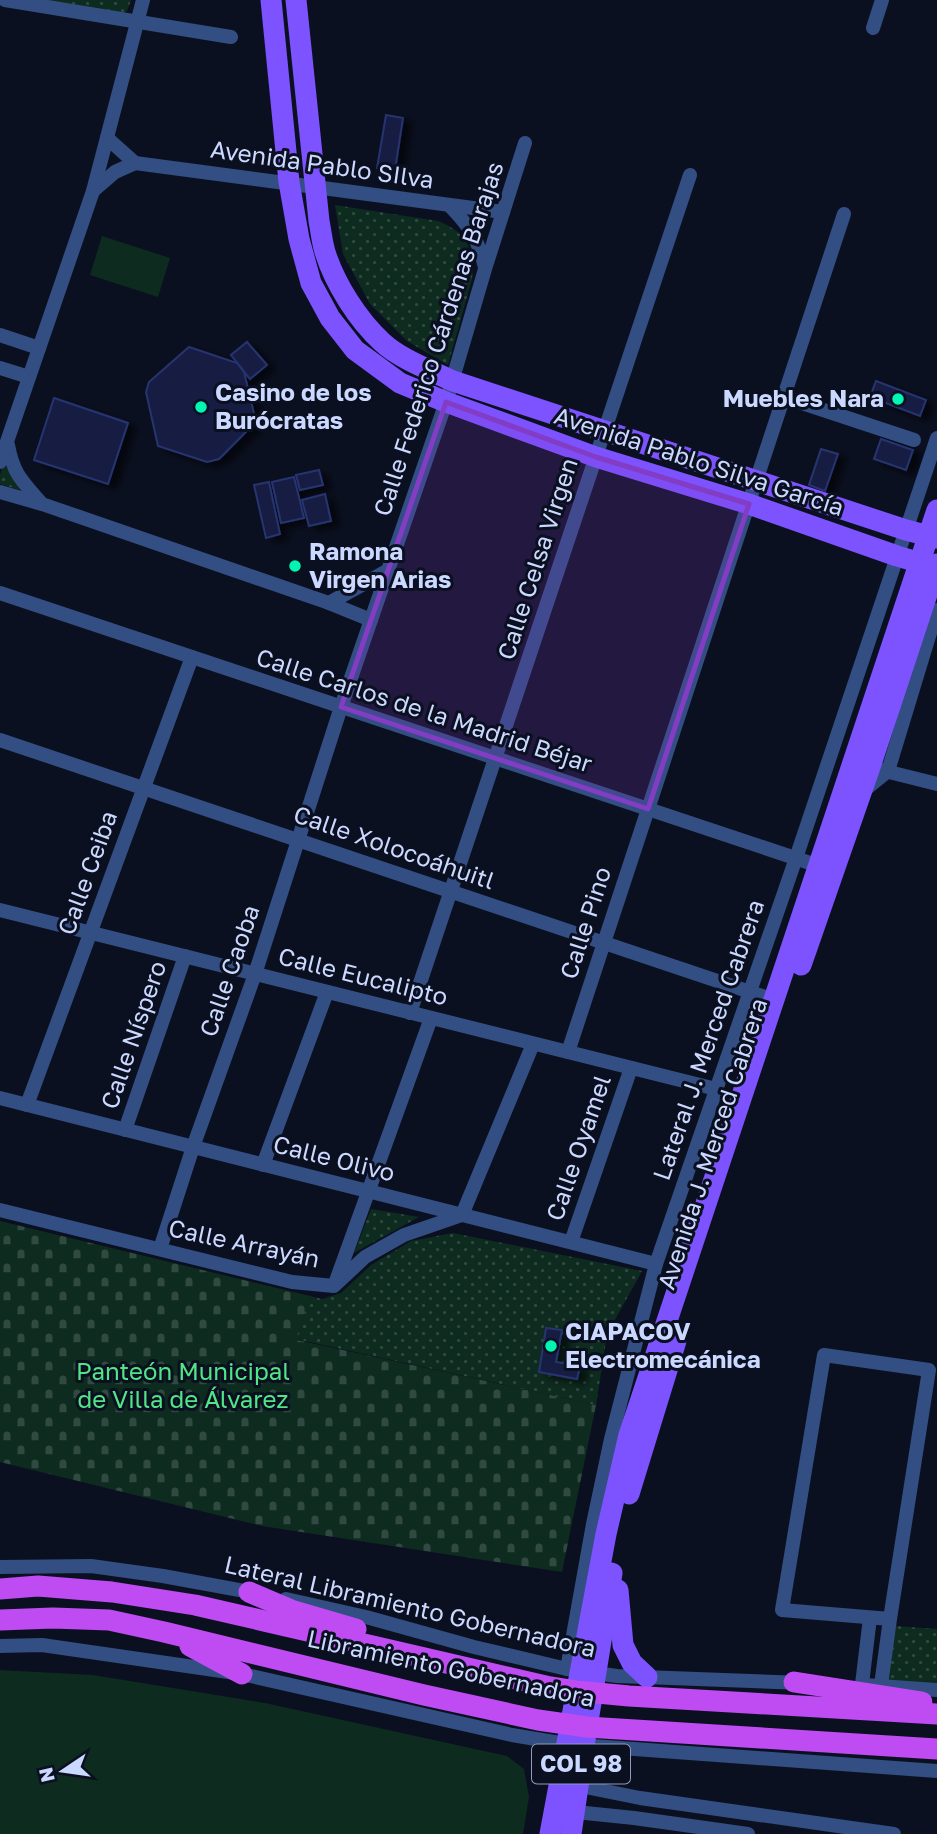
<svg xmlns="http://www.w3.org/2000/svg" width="937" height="1834" font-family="'Golos Text',sans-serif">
	<defs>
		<pattern id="cemetery-stones" width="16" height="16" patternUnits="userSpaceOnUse" patternTransform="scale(1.75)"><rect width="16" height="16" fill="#0e2b1f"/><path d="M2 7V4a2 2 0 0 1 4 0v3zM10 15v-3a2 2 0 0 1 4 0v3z" fill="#304941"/></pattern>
		<pattern id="park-dots" width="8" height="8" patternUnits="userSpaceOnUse" patternTransform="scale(1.75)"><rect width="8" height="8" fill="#0e2b1f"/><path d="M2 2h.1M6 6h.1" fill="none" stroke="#304941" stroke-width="1.8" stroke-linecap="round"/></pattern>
		<filter id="shadow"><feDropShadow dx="8" dy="4.5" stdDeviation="3.5" flood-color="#0009"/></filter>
	</defs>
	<rect width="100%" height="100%" fill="#0b1020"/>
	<g fill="#0e2b1f">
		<polygon points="102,236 170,258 158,297 90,275"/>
		<polygon points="0,1670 93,1675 265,1703 507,1756 524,1769 529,1797 523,1834 0,1834"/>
	</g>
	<polygon fill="url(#cemetery-stones)" points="0,1221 310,1296 297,1340 596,1405 562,1572 262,1526 0,1462"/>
	<g fill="url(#park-dots)">
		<polygon points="46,0 131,0 127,11 125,13"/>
		<path d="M335,205l103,16c28,11 38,29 34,58l-24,86 -41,-24 -37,-37 -27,-50z"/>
		<polygon points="4,463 20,490 0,484 0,475"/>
		<polygon points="371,1209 419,1217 354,1253"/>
		<polygon points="453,1233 642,1271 607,1334 596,1405 296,1339 310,1296 322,1299 341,1293 371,1265 411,1241"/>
		<polygon points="896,1626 937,1629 937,1683 887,1680"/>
	</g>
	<g fill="#161e42" stroke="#273470" stroke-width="2" filter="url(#shadow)">
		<polygon points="386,115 403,118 395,170 377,168"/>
		<polygon points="247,342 267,365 250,379 231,355"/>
		<polygon points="189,347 237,363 244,372 256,422 219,459 207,462 158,446 146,392 149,382"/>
		<polygon points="876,381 926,400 920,416 870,397"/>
		<polygon points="54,398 128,423 108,484 34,460"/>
		<polygon points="881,439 913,450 906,470 874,459"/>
		<polygon points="821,449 838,454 825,491 809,485"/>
		<polygon points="319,470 323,485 300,490 296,475"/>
		<polygon points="294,477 304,518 281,523 272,482"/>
		<polygon points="269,482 280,534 266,538 254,485"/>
		<polygon points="325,494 331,521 309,526 302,500"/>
		<polygon points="546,1328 562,1330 556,1362 580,1366 577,1379 539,1372"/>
	</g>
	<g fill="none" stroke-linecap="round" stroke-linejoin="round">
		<g stroke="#334e82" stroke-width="14">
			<polyline points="5,0 231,37"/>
			<polyline points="873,28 882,0"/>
			<polyline points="107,138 135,163"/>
			<polyline points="135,163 503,212"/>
			<polyline points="93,191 115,172 135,163"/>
			<path d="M449,205c21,22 28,32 36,62"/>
			<polyline points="0,335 39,348"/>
			<polyline points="0,368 29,377"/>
			<polyline points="784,397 914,440"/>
			<path d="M8,445c5,29 15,37 34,59l287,99 42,17"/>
			<polyline points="0,462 93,191 143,0"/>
			<polyline points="0,492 42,504"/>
			<polyline points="0,593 825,868"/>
			<polyline points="329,603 387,571"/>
			<polyline points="0,740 774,1000"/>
			<polyline points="877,769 937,784"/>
			<polyline points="0,910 716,1089"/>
			<polyline points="410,1013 690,175"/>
			<polyline points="568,1052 844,214"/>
			<polyline points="0,1098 656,1264"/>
			<polyline points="27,1105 192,657"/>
			<polyline points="125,1130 185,956"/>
			<polyline points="263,1165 327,992"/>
			<polyline points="0,1210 292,1282 334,1286 365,1257 404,1235 462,1215 533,1044"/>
			<polyline points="571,1242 631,1068"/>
			<polyline points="160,1249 193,1147 255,974 341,707 446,402 485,269 525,143"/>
			<polyline points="336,1281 431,1018"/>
			<polyline points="862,1684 870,1618"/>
			<polyline points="881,1685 890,1619 929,1370 824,1355 782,1610 890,1619"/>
			<polyline points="570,1784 640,1798 894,1834"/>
			<polyline points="566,1811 634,1818 748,1834"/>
		</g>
		<g stroke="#334e82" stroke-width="14">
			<polyline points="862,792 888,771 937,610"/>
			<polyline points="0,1567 91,1566 163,1576 256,1593"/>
			<polyline points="286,1599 366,1617 474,1647 567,1669 617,1676 803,1683"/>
			<polyline points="0,1646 42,1645 242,1674 512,1735 566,1744 937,1771"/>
			<polyline points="567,1669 593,1524 611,1439 656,1264 796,858 937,438"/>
			<polyline points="865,1685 937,1690"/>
		</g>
		<g stroke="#7d52ff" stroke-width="21">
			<polyline points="271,0 289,182 299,239 311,283 330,318 355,350 400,383 446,402 596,457 749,504 897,556 931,566"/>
			<path d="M296,0l23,221c2,10 3,21 6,31 10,32 33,68 57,90 18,17 48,28 71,39l453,149 31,8"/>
			<polyline points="801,965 870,767 937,564"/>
			<polyline points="629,1494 676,1341"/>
			<polyline points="618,1590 623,1645 632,1663 647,1677"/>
			<polyline points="550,1834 606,1534 629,1435 937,510"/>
			<polyline points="571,1834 584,1746 612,1573"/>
		</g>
		<g stroke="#be4cf2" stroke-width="21">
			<polyline points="0,1589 38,1586 112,1592 195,1605 550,1687 576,1691 629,1696 937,1714"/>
			<polyline points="249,1592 291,1610 356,1629"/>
			<polyline points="0,1620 53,1618 109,1620 164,1632 424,1695 538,1720 587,1727 937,1749"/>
			<polyline points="190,1646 242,1674"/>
			<polyline points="794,1682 922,1702"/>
		</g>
	</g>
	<path fill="#833dc5" fill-opacity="0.2" stroke="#833dc5" stroke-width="5" stroke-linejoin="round" d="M446,402l150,55 153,47 -101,305 -307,-102z"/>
	<g fill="#00f6b2" stroke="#0b1020" stroke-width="2.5">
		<circle cx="898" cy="399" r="7"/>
		<circle cx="201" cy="407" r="7"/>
		<circle cx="295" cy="566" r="7"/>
		<circle cx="551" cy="1346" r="7"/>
	</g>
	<g text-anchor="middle" stroke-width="6" stroke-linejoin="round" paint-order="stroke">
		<rect fill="#0b1020" stroke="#919cbc" stroke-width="2" x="532" y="1744.5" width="98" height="39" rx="5"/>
		<g font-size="23" font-weight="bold" fill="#cbd8ff">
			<text x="581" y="1772">COL 98</text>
		</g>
		<g font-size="24" fill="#cbd8ff" stroke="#0b1020">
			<text transform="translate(322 165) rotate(8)" y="8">Avenida Pablo SIlva</text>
			<text transform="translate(439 339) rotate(-72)" y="8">Calle Federico Cárdenas Barajas</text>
			<text transform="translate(699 462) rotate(18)" y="8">Avenida Pablo Silva García</text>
			<text transform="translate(538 559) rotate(-72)" y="8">Calle Celsa Virgen</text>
			<text transform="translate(424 711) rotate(18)" y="8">Calle Carlos de la Madrid Béjar</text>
			<text transform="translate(394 848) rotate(19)" y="8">Calle Xolocoáhuitl</text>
			<text transform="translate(88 873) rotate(-70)" y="8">Calle Ceiba</text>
			<text transform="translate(586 923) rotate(-72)" y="8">Calle Pino</text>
			<text transform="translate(230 971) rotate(-71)" y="8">Calle Caoba</text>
			<text transform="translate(363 977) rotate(14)" y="8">Calle Eucalipto</text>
			<text transform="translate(134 1035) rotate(-71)" y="8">Calle Níspero</text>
			<text transform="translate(709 1040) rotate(-71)" y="8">Lateral J. Merced Cabrera</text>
			<text transform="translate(713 1144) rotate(-72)" y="8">Avenida J. Merced Cabrera</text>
			<text transform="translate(579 1148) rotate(-71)" y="8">Calle Oyamel</text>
			<text transform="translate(334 1159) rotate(14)" y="8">Calle Olivo</text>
			<text transform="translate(244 1244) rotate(12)" y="8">Calle Arrayán</text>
			<text transform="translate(410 1607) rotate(13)" y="8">Lateral Libramiento Gobernadora</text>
			<text transform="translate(451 1669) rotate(12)" y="8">Libramiento Gobernadora</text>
		</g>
		<g font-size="24" font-weight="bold" fill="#cbd8ff" stroke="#0b1020" text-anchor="start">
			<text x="215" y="401">Casino de los<tspan x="215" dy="28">Burócratas</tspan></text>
			<text x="884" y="407" text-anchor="end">Muebles Nara</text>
			<text x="309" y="560">Ramona<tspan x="309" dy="28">Virgen Arias</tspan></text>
			<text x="565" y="1340">CIAPACOV<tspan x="565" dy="28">Electromecánica</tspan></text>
		</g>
		<g font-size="24" fill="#50e688" stroke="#0b1020">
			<text x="183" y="1380">Panteón Municipal<tspan x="183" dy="28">de Villa de Álvarez</tspan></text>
		</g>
	</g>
	<g transform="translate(63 1771) rotate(257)" stroke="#0b1020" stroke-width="5" paint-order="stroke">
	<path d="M0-5L12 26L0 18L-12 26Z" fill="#cbd8ff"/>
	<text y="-10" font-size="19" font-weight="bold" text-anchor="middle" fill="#cbd8ff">N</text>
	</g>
</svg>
